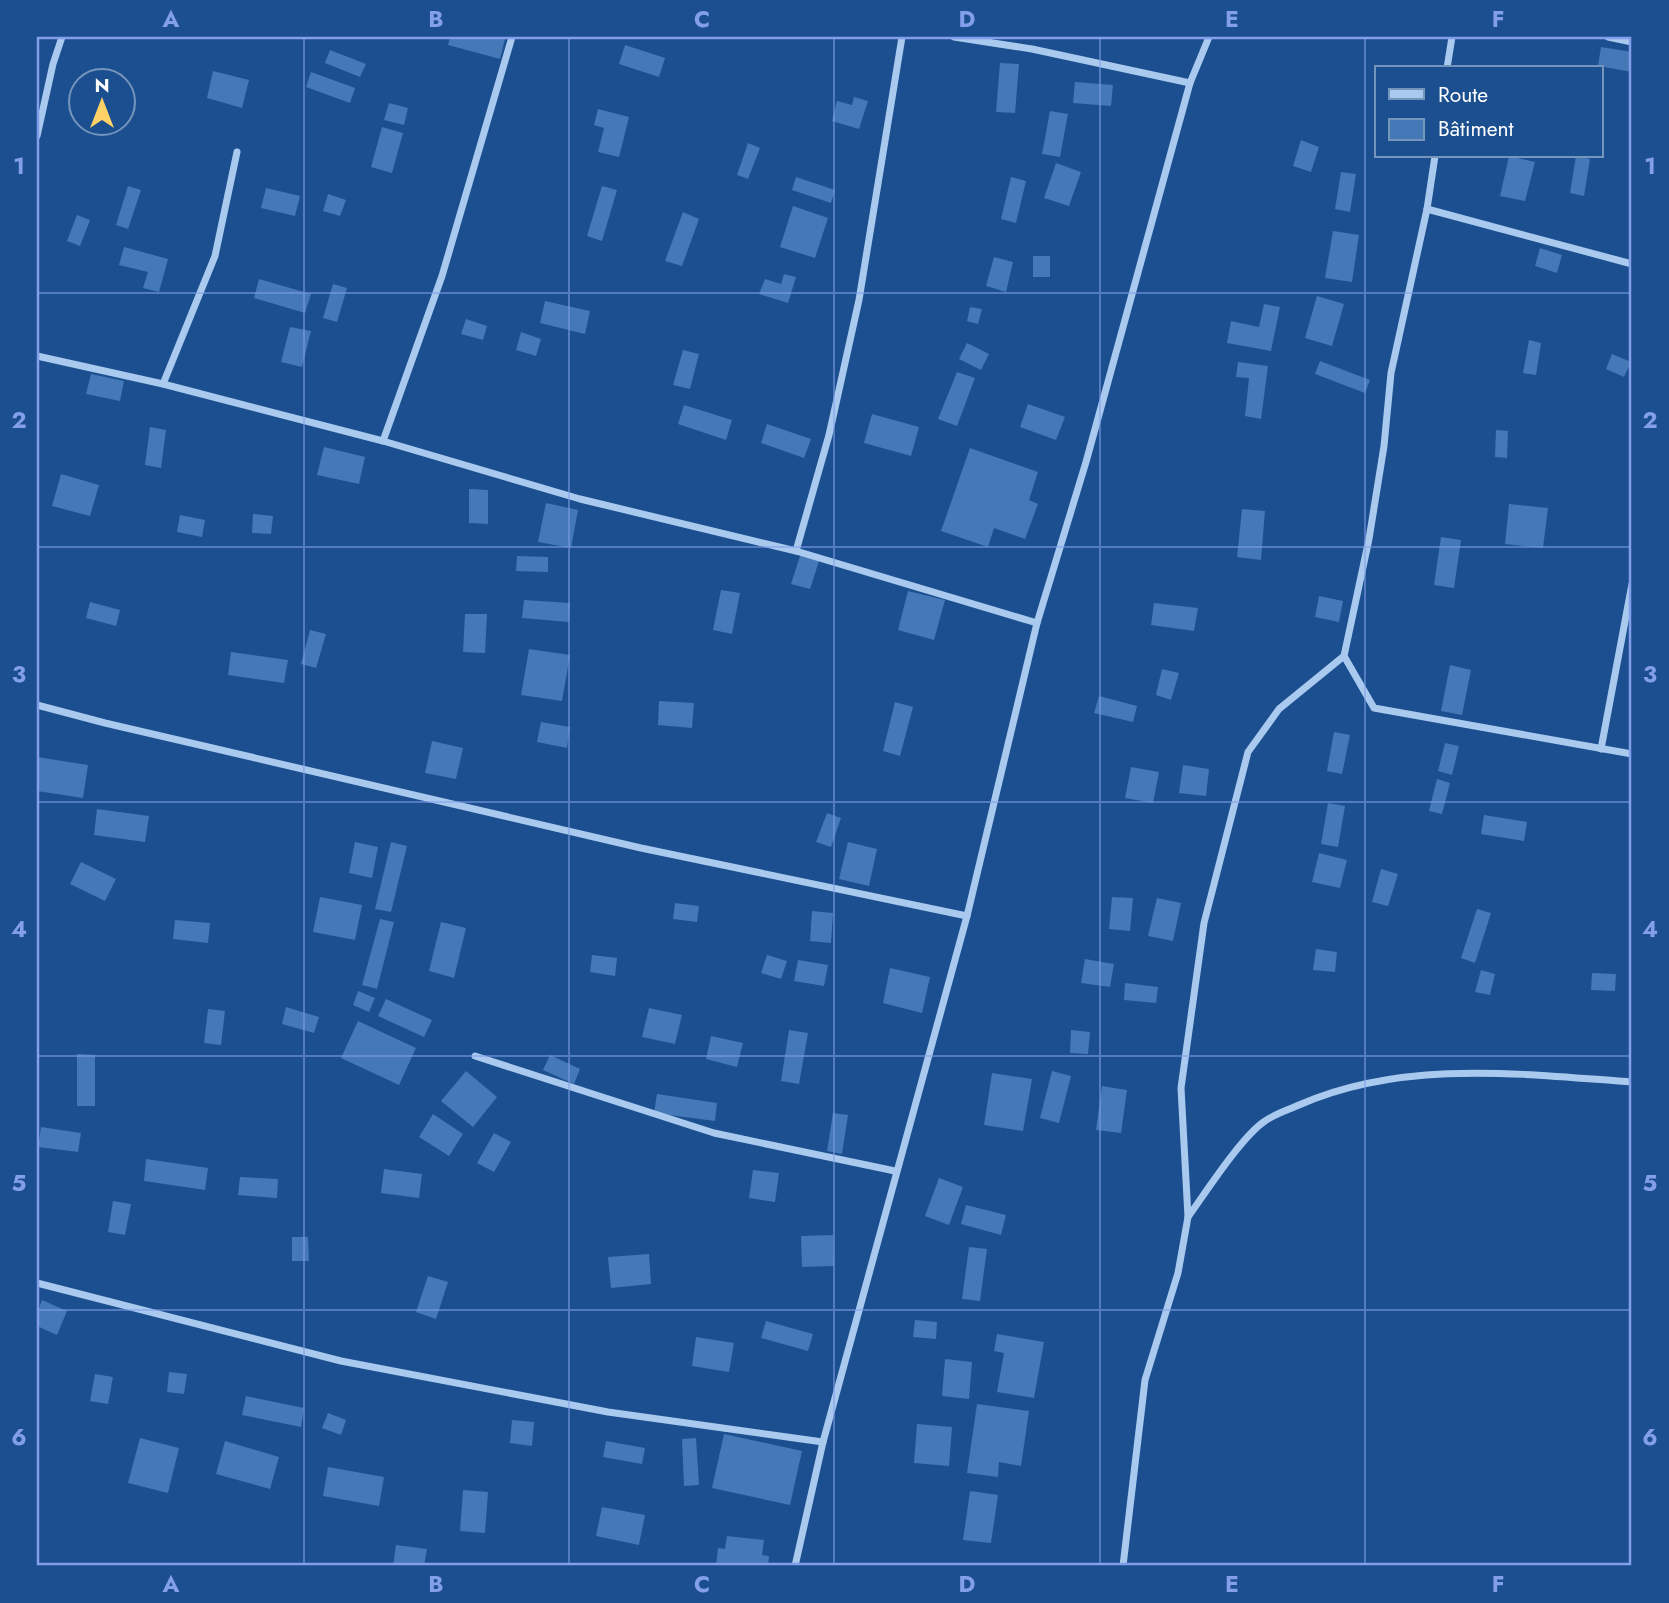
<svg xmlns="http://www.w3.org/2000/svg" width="1669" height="1603" font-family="Jost,sans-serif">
	<rect width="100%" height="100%" fill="#1b4f8f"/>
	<g fill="#4478b7">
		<polygon points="450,37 497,37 505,39 500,59 448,45"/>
		<polygon points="625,45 665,58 659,77 619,64"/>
		<polygon points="1601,47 1632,52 1632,72 1598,66"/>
		<polygon points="330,50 366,64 360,77 325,63"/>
		<polygon points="1000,63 1019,64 1015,113 996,112"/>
		<polygon points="213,71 249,80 242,108 207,98"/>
		<polygon points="311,72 355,88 350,103 306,87"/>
		<polygon points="1075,82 1113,85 1111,106 1073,103"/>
		<polygon points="854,97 868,101 859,129 832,121 837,101 852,105"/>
		<polygon points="389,103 408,108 404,125 384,120"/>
		<polygon points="598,109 629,117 619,157 598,152 604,128 594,125"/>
		<polygon points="1050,111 1068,114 1060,157 1042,154"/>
		<polygon points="382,127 403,133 392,173 371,167"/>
		<polygon points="1301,140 1319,147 1311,172 1293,166"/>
		<polygon points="748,143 760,148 748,179 737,175"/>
		<polygon points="1509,156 1535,162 1525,201 1500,196"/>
		<polygon points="1576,156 1590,159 1584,196 1570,193"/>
		<polygon points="1056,163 1081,172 1069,206 1044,198"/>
		<polygon points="1341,172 1356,174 1350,212 1335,209"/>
		<polygon points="796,177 835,190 831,203 792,190"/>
		<polygon points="1011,177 1026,181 1016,223 1001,219"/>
		<polygon points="128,186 141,190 128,229 116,225"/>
		<polygon points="602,186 617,190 602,241 587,236"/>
		<polygon points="266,188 300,196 295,216 261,208"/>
		<polygon points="328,194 346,200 340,216 323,211"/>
		<polygon points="793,206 828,218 815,258 780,247"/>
		<polygon points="683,212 699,219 682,266 665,261"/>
		<polygon points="77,215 90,220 80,246 67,241"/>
		<polygon points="1333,231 1359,235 1352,282 1325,278"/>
		<polygon points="124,247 168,259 159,292 143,288 148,272 119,265"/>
		<polygon points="1540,248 1562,255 1557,273 1535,266"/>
		<rect x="1033" y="256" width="17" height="21"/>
		<polygon points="994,257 1013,262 1006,292 986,286"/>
		<polygon points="784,274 796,277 788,303 759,294 765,279 781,284"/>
		<polygon points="259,279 311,294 305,313 254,298"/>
		<polygon points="333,284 347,288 337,322 323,318"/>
		<polygon points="1317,296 1344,304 1332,346 1305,338"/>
		<polygon points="545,301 590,311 585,334 540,323"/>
		<polygon points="1264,304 1280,307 1271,351 1227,343 1231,321 1259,327"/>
		<polygon points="970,307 982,309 978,324 967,321"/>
		<polygon points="466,319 487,326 483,340 461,334"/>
		<polygon points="290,327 311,331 302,367 281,362"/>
		<polygon points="521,332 541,339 536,356 516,350"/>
		<polygon points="1529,340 1541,343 1536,375 1523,373"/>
		<polygon points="967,343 989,354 981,370 959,359"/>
		<polygon points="683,350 699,354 690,389 673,385"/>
		<polygon points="1612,354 1631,362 1624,377 1606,369"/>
		<polygon points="1320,361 1370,380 1365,393 1315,374"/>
		<polygon points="1238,362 1268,366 1261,419 1245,416 1249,378 1236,377"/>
		<polygon points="957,372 975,378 957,426 938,419"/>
		<polygon points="91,374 124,381 120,401 86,394"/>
		<polygon points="1028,404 1065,417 1056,440 1020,427"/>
		<polygon points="684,405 732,420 726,440 678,424"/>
		<polygon points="872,414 919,427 911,456 864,443"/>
		<polygon points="767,424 811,439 804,458 761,443"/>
		<polygon points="150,427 166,430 161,468 145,465"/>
		<polygon points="1496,430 1508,431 1507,458 1495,457"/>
		<polygon points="324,447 365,457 359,484 317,475"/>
		<polygon points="970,448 1038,472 1029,500 1038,504 1025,539 994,528 988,547 941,531"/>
		<polygon points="61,474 99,485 90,516 52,506"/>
		<polygon points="469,489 488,490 488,524 469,523"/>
		<polygon points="546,503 578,510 571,548 538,542"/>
		<polygon points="1509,504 1548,508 1543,548 1505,544"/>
		<polygon points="1242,509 1265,511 1261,560 1237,557"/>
		<polygon points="253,514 273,516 271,534 252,533"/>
		<polygon points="180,515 205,520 202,537 177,532"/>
		<polygon points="1441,537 1461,540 1454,588 1434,585"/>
		<polygon points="801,553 820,558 810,589 791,584"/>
		<polygon points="517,556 548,557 548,572 516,571"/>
		<polygon points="721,590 740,593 732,634 713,630"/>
		<polygon points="908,591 945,600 934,640 898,630"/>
		<polygon points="1319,596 1343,601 1339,622 1315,617"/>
		<polygon points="524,600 570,603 569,622 522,618"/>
		<polygon points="90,602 120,610 116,626 86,618"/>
		<polygon points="1154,603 1198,608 1194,631 1151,625"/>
		<polygon points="465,614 487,614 485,653 463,652"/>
		<polygon points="310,630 326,634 316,668 301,664"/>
		<polygon points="529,649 570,655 562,701 521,695"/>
		<polygon points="231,652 288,660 284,683 228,675"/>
		<polygon points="1450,665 1471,670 1462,715 1441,711"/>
		<polygon points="1162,669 1179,673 1171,700 1156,695"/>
		<polygon points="1099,696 1137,706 1133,722 1094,713"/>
		<polygon points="659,701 694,703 692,728 658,725"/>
		<polygon points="895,702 913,707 900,756 883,751"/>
		<polygon points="541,722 570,727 567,748 537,742"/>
		<polygon points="1334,732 1350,735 1342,774 1327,771"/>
		<polygon points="432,741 463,748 456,779 425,773"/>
		<polygon points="1445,743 1459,746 1452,775 1438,771"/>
		<polygon points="37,757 88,765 83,798 37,791"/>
		<polygon points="1183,765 1209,769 1206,796 1179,793"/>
		<polygon points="1131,767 1159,772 1153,803 1125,798"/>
		<polygon points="1437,779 1450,783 1442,814 1429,811"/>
		<polygon points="1328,803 1345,806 1338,847 1321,844"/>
		<polygon points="97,809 149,816 145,842 94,835"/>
		<polygon points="827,813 841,818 831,847 816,842"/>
		<polygon points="1484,815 1527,822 1524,841 1481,834"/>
		<polygon points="355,842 378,847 372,878 349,873"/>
		<polygon points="391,842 407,846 391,912 375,909"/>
		<polygon points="848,842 877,849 869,886 839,879"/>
		<polygon points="1319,853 1347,860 1340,888 1312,882"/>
		<polygon points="81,862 116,879 105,901 70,884"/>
		<polygon points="1381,869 1398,874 1388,906 1372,902"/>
		<polygon points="320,897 362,905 355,940 313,932"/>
		<polygon points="1112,897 1133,898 1130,931 1109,929"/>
		<polygon points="1157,898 1181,903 1173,941 1148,936"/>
		<polygon points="675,903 699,906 697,922 673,919"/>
		<polygon points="1477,909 1491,913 1475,963 1461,958"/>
		<polygon points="812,911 833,913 831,943 810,941"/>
		<polygon points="380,919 394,922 377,989 362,985"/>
		<polygon points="175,920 210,923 208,943 173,939"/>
		<polygon points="441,922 466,928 454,978 429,971"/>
		<polygon points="1316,949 1337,952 1335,972 1313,970"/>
		<polygon points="592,955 617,958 615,976 590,972"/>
		<polygon points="767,955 787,961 781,979 761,973"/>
		<polygon points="1085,959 1114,964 1110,987 1081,983"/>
		<polygon points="798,960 828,965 824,986 794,981"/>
		<polygon points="890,968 930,977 922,1013 883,1003"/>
		<polygon points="1481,970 1495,974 1490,995 1475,992"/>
		<polygon points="1592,973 1616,974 1615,991 1591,990"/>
		<polygon points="1125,983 1158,987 1156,1003 1124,1000"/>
		<polygon points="358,991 375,998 369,1012 353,1005"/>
		<polygon points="386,999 432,1020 424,1037 378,1016"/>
		<polygon points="286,1007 319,1017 314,1033 282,1024"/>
		<polygon points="649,1008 682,1015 675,1044 642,1037"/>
		<polygon points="208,1009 225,1011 221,1045 204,1043"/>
		<polygon points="358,1021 416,1048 399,1085 341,1058"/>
		<polygon points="789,1030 808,1033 799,1084 781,1081"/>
		<polygon points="1071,1030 1090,1032 1088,1054 1070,1053"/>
		<polygon points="711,1036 743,1043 737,1067 706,1059"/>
		<polygon points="77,1054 95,1055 95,1106 77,1106"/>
		<polygon points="550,1055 580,1069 574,1084 543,1070"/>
		<polygon points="466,1071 497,1097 473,1127 441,1101"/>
		<polygon points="1052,1071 1071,1076 1059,1123 1040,1118"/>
		<polygon points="992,1073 1032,1079 1023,1131 984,1125"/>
		<polygon points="1102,1086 1127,1090 1121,1133 1096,1130"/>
		<polygon points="657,1094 717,1103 715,1121 654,1113"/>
		<polygon points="833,1113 848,1115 842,1154 827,1151"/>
		<polygon points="433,1114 463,1134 449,1156 419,1137"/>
		<polygon points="41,1127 81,1133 78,1152 38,1147"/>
		<polygon points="494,1133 511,1142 494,1172 477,1163"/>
		<polygon points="146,1159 208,1168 205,1190 144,1181"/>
		<polygon points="384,1169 422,1174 419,1198 381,1193"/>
		<polygon points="753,1170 779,1173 775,1202 749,1198"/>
		<polygon points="240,1177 278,1179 277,1198 238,1195"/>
		<polygon points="939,1178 963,1187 949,1225 925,1216"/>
		<polygon points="113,1201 131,1204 125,1235 108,1232"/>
		<polygon points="966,1205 1006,1215 1001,1235 961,1224"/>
		<polygon points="833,1235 834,1266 802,1267 801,1236"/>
		<polygon points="292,1237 308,1237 309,1261 292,1261"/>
		<polygon points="969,1247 987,1249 980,1301 962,1299"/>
		<polygon points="649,1254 651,1284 611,1288 608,1257"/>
		<polygon points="428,1276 448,1282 436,1319 416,1312"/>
		<polygon points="42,1300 67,1311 57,1335 37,1326 37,1314"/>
		<polygon points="915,1320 937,1322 936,1339 913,1337"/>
		<polygon points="766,1321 813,1334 808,1351 761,1338"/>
		<polygon points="997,1334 1044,1342 1034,1398 997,1392 1004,1353 994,1351"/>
		<polygon points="696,1337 734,1343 729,1372 692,1366"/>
		<polygon points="945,1359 972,1362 969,1399 942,1396"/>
		<polygon points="169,1372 187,1374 184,1394 167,1392"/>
		<polygon points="95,1374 113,1377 108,1404 90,1401"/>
		<polygon points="246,1396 304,1408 301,1427 242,1415"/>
		<polygon points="977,1404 1029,1411 1021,1466 999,1462 998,1477 967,1473"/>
		<polygon points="328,1413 346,1420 341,1435 322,1428"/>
		<polygon points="512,1420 534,1422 532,1446 510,1443"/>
		<polygon points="917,1424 952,1427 949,1466 914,1463"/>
		<polygon points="724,1434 802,1451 790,1505 712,1488"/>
		<polygon points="140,1438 179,1448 168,1493 128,1483"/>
		<polygon points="696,1438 699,1485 684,1486 682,1439"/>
		<polygon points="225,1441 279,1457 270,1489 216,1474"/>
		<polygon points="606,1441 645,1448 642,1464 603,1457"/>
		<polygon points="328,1467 384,1477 379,1506 323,1496"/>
		<polygon points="463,1490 488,1492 485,1533 460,1531"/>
		<polygon points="970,1491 998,1495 991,1543 963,1540"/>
		<polygon points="602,1507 645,1515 639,1545 596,1536"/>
		<polygon points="727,1536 764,1540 762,1555 769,1556 768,1566 716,1566 718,1548 725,1549"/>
		<polygon points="396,1545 427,1549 424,1566 393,1566"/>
	</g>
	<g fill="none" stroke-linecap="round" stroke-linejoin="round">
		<g stroke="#a9c9ee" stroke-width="7">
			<polyline points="954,37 1032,49 1190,83"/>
			<polyline points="1608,37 1632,42"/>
			<polyline points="1447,68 1452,37"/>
			<polyline points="37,136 53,64 62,37"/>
			<polyline points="1427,209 1632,264"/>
			<polyline points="37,356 163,384 383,441 580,499 796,551 1037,623"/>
			<polyline points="163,384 215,256 237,152"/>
			<polyline points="383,441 442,276 512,37"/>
			<polyline points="796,551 829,435 859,300 902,37"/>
			<polyline points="1344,656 1374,708 1632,754"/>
			<polyline points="37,705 105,723 641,848 967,916"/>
			<polyline points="1601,749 1632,584"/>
			<polyline points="475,1056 714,1133 895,1171"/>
			<path d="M1188,1217c18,-25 54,-81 77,-96 10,-7 23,-11 34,-16 104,-46 223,-31 333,-23"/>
			<polyline points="37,1283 341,1361 608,1412 823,1442"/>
			<polyline points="795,1566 823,1442 967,916 1037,623 1086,462 1190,83 1209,37"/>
			<polyline points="1123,1566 1145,1380 1178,1273 1188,1217 1181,1088 1204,923 1248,752 1279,709 1344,656 1369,539 1384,446 1391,373 1427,209 1435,156"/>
		</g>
	</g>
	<path fill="none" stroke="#839eea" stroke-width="2" stroke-opacity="0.55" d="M304,37v1529M569,37v1529M834,37v1529M1100,37v1529M1365,37v1529M37,293h1595M37,547h1595M37,802h1595M37,1056h1595M37,1310h1595"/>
	<rect width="1669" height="1603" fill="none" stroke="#1b4f8f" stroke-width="77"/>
	<rect x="1375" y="66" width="228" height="91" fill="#1b4f8f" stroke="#7695bc" stroke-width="2"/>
	<rect x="1389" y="89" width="35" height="10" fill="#a9c9ee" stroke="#7695bc" stroke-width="2"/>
	<text x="1438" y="102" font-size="21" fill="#ffffff">Route</text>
	<rect x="1389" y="119" width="35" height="21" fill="#4478b7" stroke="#7695bc" stroke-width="2"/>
	<text x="1438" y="136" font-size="21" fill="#ffffff">Bâtiment</text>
	<g transform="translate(102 102)"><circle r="33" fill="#1b4f8f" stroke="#7695bc" stroke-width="2"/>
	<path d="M0-5L12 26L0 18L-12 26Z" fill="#ffd166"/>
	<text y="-10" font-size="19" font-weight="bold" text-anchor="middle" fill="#ffffff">N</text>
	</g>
	<rect x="38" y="38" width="1592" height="1526" fill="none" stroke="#839eea" stroke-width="2.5"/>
	<g font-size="23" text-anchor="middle" font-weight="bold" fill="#839eea">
		<text x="171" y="27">A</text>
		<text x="436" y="27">B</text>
		<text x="702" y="27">C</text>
		<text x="967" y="27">D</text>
		<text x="1232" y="27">E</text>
		<text x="1498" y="27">F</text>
		<text x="19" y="174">1</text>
		<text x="1650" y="174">1</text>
		<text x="19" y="428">2</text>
		<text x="1650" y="428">2</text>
		<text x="19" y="682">3</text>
		<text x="1650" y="682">3</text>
		<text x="19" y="937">4</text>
		<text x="1650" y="937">4</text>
		<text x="19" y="1191">5</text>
		<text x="1650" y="1191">5</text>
		<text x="19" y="1445">6</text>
		<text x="1650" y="1445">6</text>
		<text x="171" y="1592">A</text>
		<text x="436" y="1592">B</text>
		<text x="702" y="1592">C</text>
		<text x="967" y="1592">D</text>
		<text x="1232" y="1592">E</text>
		<text x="1498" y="1592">F</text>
	</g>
</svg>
